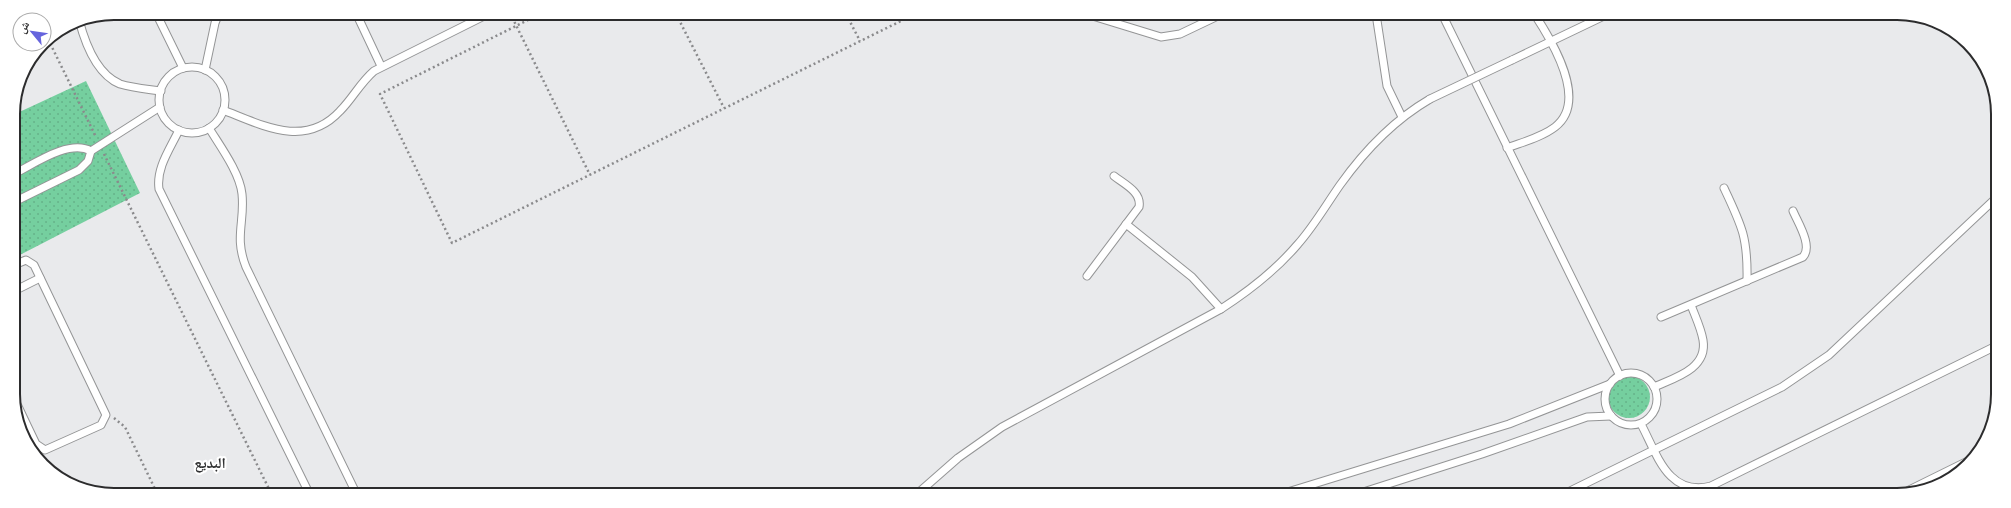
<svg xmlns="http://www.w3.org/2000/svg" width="2011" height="508" font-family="'Alegreya Sans','Noto Naskh Arabic',sans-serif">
	<defs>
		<pattern id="grass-dots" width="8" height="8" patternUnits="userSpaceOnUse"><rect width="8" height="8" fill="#75cf9f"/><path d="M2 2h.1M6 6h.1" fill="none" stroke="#65b289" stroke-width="1.8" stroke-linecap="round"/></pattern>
	</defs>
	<rect width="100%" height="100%" fill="#e9eaec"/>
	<g fill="url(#grass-dots)">
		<polygon points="86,81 140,193 14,258 13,115"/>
		<circle cx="1629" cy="397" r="21"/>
	</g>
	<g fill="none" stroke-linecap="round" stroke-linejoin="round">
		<g stroke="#949596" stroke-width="9">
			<g id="service">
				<polyline points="156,13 183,68"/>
				<polyline points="356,13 381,66"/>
				<polyline points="1086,14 1161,37 1180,34 1222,14"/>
				<polyline points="1376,14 1387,86 1402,117"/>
				<polyline points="1442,14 1620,376"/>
				<path d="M79,20c6,23 17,54 41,64 13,4 27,5 41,7"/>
				<polyline points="1512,60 1606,15"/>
				<circle cx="192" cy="100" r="33"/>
				<polyline points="205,70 215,23 219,13"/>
				<path d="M223,110c39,15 82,39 117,1 13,-13 20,-28 34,-40l116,-58"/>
				<path d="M209,128c11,18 31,45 33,66 3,28 -8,43 4,73l110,226"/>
				<path d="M179,130c-9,19 -23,38 -20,59l150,304"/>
				<path d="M1507,148c16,-6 35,-11 48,-21 34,-26 -3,-86 -20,-112"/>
				<path d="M14,174c20,-10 55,-35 77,-23"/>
				<path d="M1724,188c18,38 24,50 23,93"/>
				<polyline points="14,202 79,170 88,161 91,151 160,107"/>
				<polyline points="1126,224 1192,277 1221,309"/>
				<polyline points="14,265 26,260 34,265 106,415 101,425 45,450 36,444 15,400"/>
				<path d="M1087,276l52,-69c3,-15 -15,-23 -25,-31"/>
				<polyline points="14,291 40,278"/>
				<path d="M1661,317l142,-60c10,-11 -5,-34 -10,-46"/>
				<circle cx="1631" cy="399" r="26"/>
				<path d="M1654,387c20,-9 54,-18 49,-47 -2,-12 -8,-24 -12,-35"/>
				<path d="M1641,424c16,30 27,73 70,62l285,-140"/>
				<path d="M917,494l41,-36 44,-31 219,-118c28,-18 55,-39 77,-65 16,-18 28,-39 42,-59 25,-35 54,-65 90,-86"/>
				<polyline points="1281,494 1509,424 1610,384"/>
				<polyline points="1357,494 1482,454 1587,417 1611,416"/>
				<polyline points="1564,494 1782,387 1829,355 1996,198"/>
				<polyline points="1899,495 1974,458"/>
			</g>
		</g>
		<g stroke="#8a8a8c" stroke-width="2.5" stroke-dasharray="2 3" stroke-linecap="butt">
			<polyline points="510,13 590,175"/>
			<polyline points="542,13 380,94 452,243 915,14"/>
			<polyline points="676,14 724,108"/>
			<polyline points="846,14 860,41"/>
			<polyline points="1177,14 1181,23"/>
			<polyline points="48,39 96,137"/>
			<polyline points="104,154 271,493"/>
			<polyline points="114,418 125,427 157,493"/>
		</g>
		<use href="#service" stroke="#fff" stroke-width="7"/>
		<g stroke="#949596" stroke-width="9" stroke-linecap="butt">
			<polyline id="service-bridge" points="1430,99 1512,60"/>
		</g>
		<use href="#service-bridge" stroke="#fff" stroke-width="7"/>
	</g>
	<g text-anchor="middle" stroke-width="4" stroke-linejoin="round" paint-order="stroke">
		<g font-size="15" font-weight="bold" fill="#2f3031" stroke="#fff">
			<text x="210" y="468">البديع</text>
		</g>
	</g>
	<path d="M0 0H2011V508H0ZM114 20H1897A94 94 0 0 1 1991 114V394A94 94 0 0 1 1897 488H114A94 94 0 0 1 20 394V114A94 94 0 0 1 114 20Z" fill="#fff" fill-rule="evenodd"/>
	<path fill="none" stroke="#2c2c2d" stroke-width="2" d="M114 20H1897A94 94 0 0 1 1991 114V394A94 94 0 0 1 1897 488H114A94 94 0 0 1 20 394V114A94 94 0 0 1 114 20Z"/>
	<g transform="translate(32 32) rotate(299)"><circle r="19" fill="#ffffff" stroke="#ababab"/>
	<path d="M0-3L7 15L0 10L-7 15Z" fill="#6664dd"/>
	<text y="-6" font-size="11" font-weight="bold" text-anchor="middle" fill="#2c2c2d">ش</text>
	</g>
</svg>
